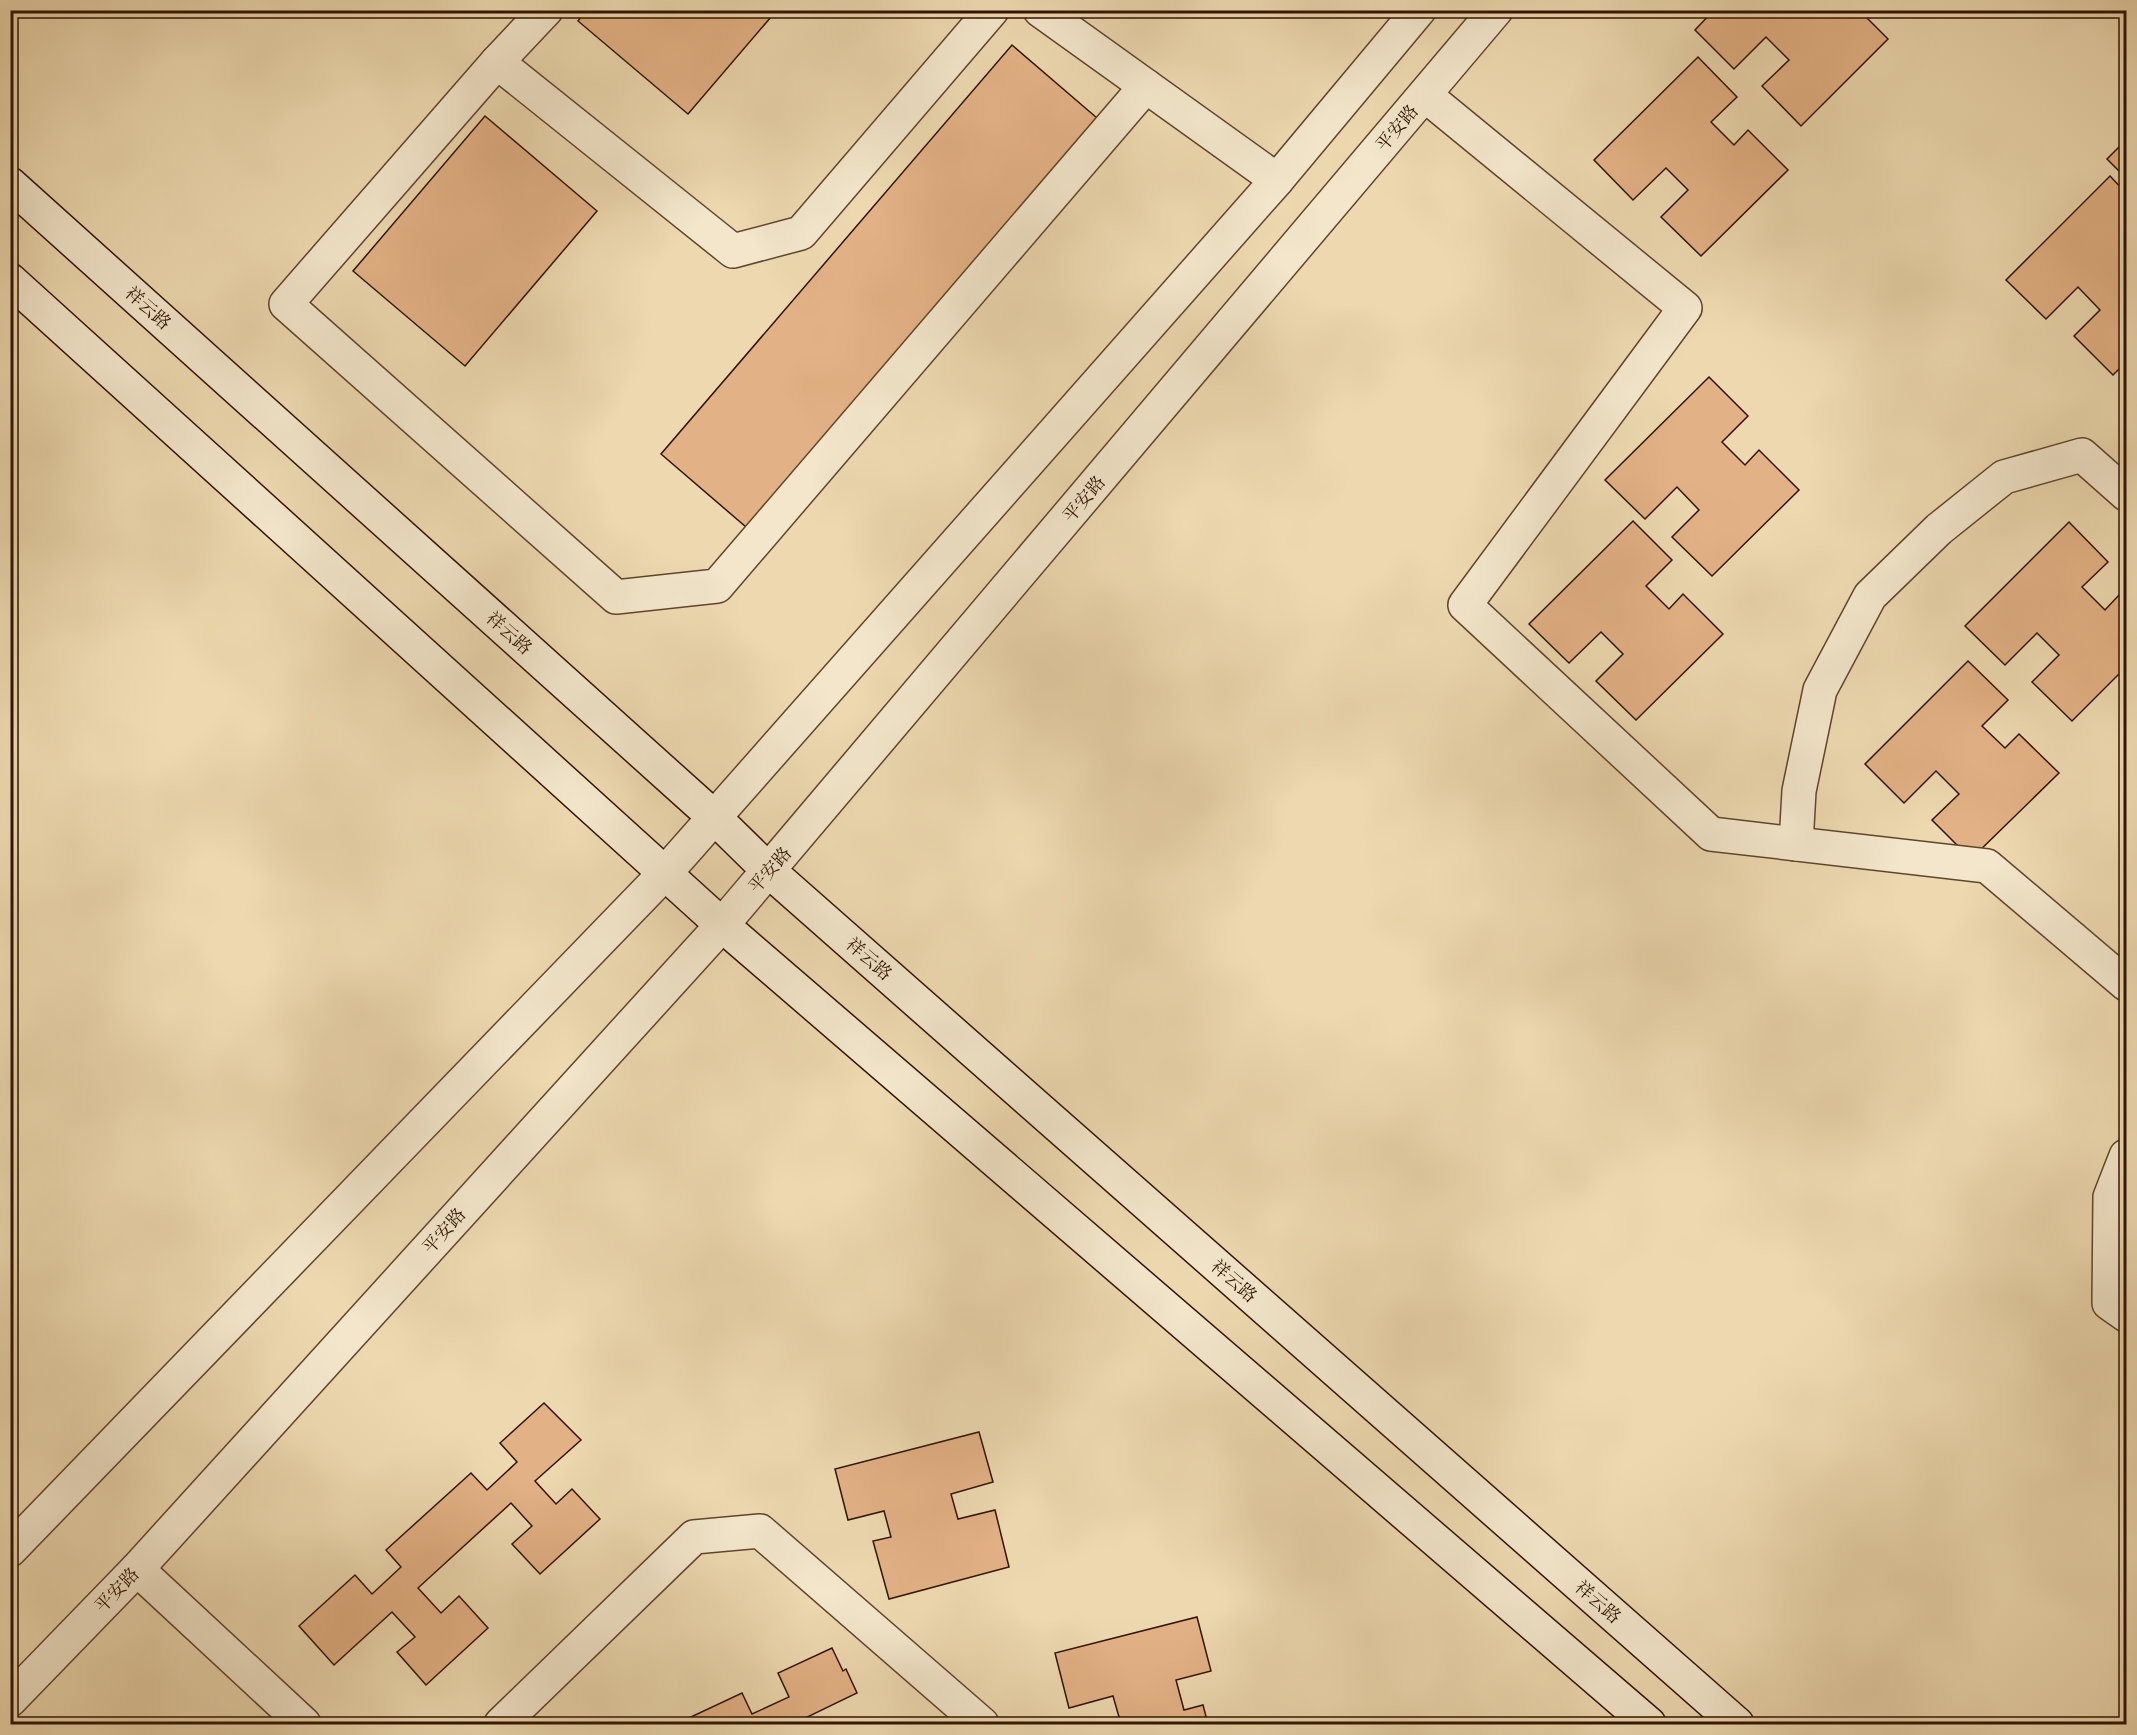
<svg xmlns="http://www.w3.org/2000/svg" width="2137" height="1735" font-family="'Libre Bodoni','Noto Serif SC',serif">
	<rect width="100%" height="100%" fill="#edd8af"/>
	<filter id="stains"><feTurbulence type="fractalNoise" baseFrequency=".00333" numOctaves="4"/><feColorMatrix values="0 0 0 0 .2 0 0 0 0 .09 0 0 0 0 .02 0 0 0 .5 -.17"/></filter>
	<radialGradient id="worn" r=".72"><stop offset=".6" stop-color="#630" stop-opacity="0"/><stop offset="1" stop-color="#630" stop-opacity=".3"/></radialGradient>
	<g fill="#e2b185" stroke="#301401" stroke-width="1.5">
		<polygon points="586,10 777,10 688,114 578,21"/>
		<polygon points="1714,10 1831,10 1835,14 1838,10 1859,10 1888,39 1801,126 1762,86 1789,60 1766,37 1734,69 1695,30"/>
		<polygon points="1012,45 1097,118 746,527 661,454"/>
		<polygon points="1698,57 1737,97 1711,122 1734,145 1748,130 1788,170 1701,256 1661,217 1688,190 1666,168 1633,200 1594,160"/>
		<polygon points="485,116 597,211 465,366 353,271"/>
		<polygon points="2126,140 2126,178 2107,159"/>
		<polygon points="2110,176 2126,193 2126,239 2124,241 2126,244 2126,362 2113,375 2074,336 2100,310 2078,287 2046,319 2006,280"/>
		<polygon points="1709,377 1748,416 1722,442 1745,465 1759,450 1799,490 1712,576 1672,537 1699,510 1677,487 1645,519 1605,480"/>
		<polygon points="1633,521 1672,560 1646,586 1669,609 1683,594 1723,634 1636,720 1596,681 1623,654 1601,632 1569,663 1529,624"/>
		<polygon points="2069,522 2108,562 2082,587 2105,610 2119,595 2126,602 2126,667 2072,721 2032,682 2059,655 2037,633 2005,665 1965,626"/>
		<polygon points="1968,661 2008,700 1982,726 2005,748 2019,734 2059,773 1971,859 1932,820 1959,794 1936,771 1904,803 1865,764"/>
		<polygon points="544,1403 581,1440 535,1481 556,1504 572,1489 600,1519 540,1574 512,1544 532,1526 511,1503 418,1588 441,1613 459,1596 488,1628 426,1685 397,1652 415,1637 392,1612 334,1665 299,1626 355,1575 372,1594 401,1567 386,1550 471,1473 487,1490 517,1462 500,1443"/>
		<polygon points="979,1432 993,1482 951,1494 958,1519 995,1510 1009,1567 889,1599 873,1541 891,1537 884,1511 848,1520 835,1469"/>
		<polygon points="1197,1617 1211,1671 1176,1680 1184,1710 1203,1705 1208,1724 1121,1724 1113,1696 1069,1708 1055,1653"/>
		<polygon points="832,1648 843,1671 846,1669 857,1693 801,1720 803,1724 676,1724 742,1693 752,1714 789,1697 778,1673"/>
	</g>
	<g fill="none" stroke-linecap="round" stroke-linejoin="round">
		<g stroke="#5f452c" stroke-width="36">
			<g id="minor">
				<polyline points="546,10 497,62 733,251 801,233 992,10"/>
				<polyline points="1040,10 1277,180"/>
				<polyline points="497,62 286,304 616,597 717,586 1146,86"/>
				<polyline points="1425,95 1685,308 1465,605 1711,834 1987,866 2126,984"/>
				<polyline points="1796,844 1799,791 1820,690 1870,596 1939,529 2004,477 2082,455 2126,494"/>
				<polyline points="2126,1156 2110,1197 2109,1303 2126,1315"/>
				<polyline points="137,1569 304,1724"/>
				<polyline points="501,1724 694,1537 760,1531 982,1724"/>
			</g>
		</g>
		<g stroke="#5f452c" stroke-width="36">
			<g id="tertiary">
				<polyline points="10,1550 666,872 1277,180 1419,10"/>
				<polyline points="10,1700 137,1569 722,925 1496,10"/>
			</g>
		</g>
		<g stroke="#301401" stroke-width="36">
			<g id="secondary">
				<polyline points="10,184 714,817 769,871 1737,1724"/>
				<polyline points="10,280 722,925 1649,1724"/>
			</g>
		</g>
		<use href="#minor" stroke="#f3e6cb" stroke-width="33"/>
		<use href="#tertiary" stroke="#f3e6cb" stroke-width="33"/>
		<use href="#secondary" stroke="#f3e6cb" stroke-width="33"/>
	</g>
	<g text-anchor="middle" stroke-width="4.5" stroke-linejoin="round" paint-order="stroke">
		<g font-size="18" fill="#301401" stroke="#f3e6cb">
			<text transform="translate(1397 128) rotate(-50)" y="6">平安路</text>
			<text transform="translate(148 308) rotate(42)" y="6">祥云路</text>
			<text transform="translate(1084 499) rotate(-50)" y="6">平安路</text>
			<text transform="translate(509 633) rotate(42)" y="6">祥云路</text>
			<text transform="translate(770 870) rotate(-49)" y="6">平安路</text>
			<text transform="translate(869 959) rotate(41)" y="6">祥云路</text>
			<text transform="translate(444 1231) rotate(-48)" y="6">平安路</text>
			<text transform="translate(1234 1281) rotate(41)" y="6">祥云路</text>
			<text transform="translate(117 1590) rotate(-46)" y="6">平安路</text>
			<text transform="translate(1598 1602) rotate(41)" y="6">祥云路</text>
		</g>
	</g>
	<rect width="2137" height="1735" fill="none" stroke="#edd8af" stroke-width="36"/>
	<rect x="12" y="12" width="2113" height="1711" fill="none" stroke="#301401" stroke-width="3"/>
	<rect x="18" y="18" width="2101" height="1699" fill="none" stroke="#301401" stroke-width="1.5"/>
	<rect width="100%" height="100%" filter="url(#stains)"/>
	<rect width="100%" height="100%" fill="url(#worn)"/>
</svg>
